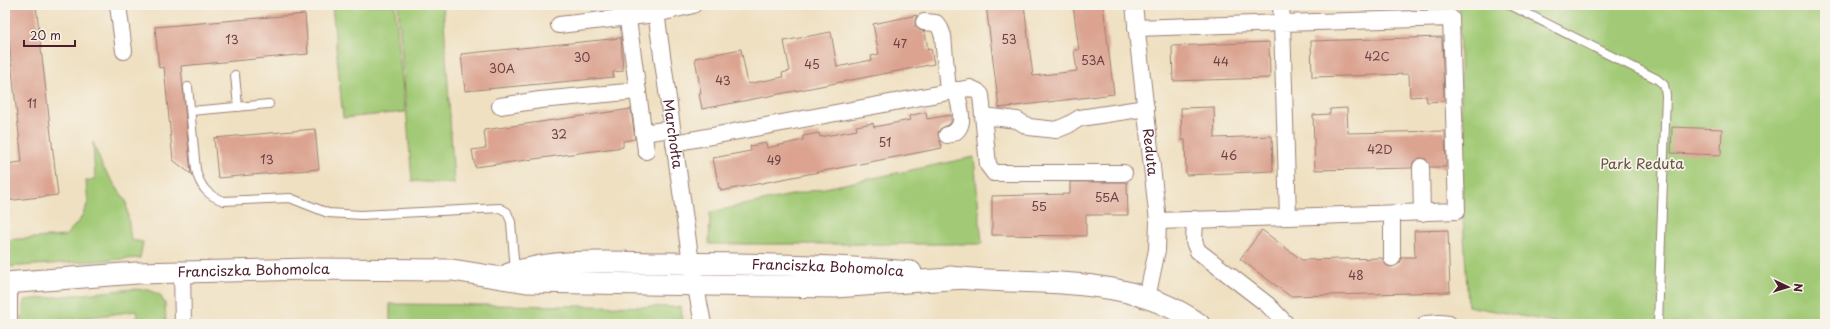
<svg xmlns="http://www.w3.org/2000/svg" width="1830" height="329" font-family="'Playpen Sans',sans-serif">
	<rect width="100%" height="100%" fill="#f7f3e8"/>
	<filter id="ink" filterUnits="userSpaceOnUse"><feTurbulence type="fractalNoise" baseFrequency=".025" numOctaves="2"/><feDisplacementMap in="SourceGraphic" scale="8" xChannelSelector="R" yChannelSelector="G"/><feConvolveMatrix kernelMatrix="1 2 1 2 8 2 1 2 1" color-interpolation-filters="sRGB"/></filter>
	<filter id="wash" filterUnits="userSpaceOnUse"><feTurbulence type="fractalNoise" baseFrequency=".012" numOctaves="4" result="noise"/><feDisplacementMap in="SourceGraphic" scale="16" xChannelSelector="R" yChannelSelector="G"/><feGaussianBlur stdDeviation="0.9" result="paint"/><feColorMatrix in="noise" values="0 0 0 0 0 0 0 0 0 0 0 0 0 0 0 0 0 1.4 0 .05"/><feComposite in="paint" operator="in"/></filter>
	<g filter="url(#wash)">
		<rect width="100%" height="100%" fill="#efe0c1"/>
		<g fill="#a2ca76" stroke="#767450">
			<polygon points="332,5 395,5 405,112 343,118"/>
			<polygon points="398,5 443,5 454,184 412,181"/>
			<polygon points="1459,5 1825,5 1825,324 1564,324 1468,306 1463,217"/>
			<polygon points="93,142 102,166 126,201 131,240 143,242 140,258 5,267 5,240 65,236 80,220 88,203 86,181 95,179"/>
			<polygon points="974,157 982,244 709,244 710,212"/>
			<polygon points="133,289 149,290 160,295 165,304 166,324 139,324 136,311 37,324 21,324 25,300"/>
			<polygon points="390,304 681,307 683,324 390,324"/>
		</g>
		<g id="blocks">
			<g fill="#dba390">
				<polygon points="5,5 36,5 58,195 5,201 5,164 22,162"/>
				<polygon points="986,5 1024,5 1033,76 1077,71 1074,50 1079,50 1073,5 1103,5 1114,94 999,108"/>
				<polygon points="305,14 308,54 181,66 191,174 173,160 164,67 159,68 155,27"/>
				<polygon points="917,15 915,21 915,26 919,30 925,32 928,50 931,49 934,64 702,109 699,93 701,93 695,58 741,49 748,84 783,77 782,73 790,71 784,41 831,32 837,67 872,60 871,56 879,54 873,24"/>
				<polygon points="1442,37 1444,101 1427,102 1426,96 1410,97 1409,74 1312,77 1311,41"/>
				<polygon points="621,38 623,71 613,72 614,77 465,91 461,54"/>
				<polygon points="1269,42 1270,78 1173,81 1172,46"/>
				<polygon points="1214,107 1215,138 1272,136 1273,171 1186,175 1185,140 1182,140 1181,108"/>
				<polygon points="1347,108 1348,133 1445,131 1446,167 1430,167 1426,159 1420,158 1413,162 1412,168 1315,170 1313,115 1330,114 1330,109"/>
				<polygon points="631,109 635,139 623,141 623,147 475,167 472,150 486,148 484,130"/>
				<polygon points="926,112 927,119 951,115 951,123 940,129 938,133 942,148 721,191 721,188 719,188 713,158 751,151 750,146 766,143 767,148 803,140 803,136 819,133 820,137 857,130 856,126 873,123 874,127 910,120 909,116"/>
				<polygon points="1672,127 1722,129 1721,155 1671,153"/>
				<polygon points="315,129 319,169 218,178 214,138"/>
				<polygon points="1070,182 1127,182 1128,215 1086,215 1086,236 992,235 992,196 1070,194"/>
				<polygon points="1262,230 1302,260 1382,258 1387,266 1392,267 1400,263 1402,257 1415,257 1414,231 1448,230 1450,292 1290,296 1240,259"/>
			</g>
		</g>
	</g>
	<g filter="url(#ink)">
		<use href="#blocks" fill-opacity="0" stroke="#9c8076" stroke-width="1"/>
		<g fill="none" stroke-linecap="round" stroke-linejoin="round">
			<g stroke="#9c8076" stroke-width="10">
				<g id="service">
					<polyline points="1510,5 1657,79 1664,85 1666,95 1658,324"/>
					<polyline points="235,75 238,107"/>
					<path d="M188,87l8,83c4,17 12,26 28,31l66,-3 38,15 33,2 139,-7 7,4 4,10 4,49"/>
					<polyline points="191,111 269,104"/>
					<polyline points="13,283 13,324"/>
				</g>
			</g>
			<g stroke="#9c8076" stroke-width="18">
				<g id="minor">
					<polyline points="118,5 124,51"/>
					<polyline points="626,5 646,151"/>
					<path id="s1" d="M655,5l35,251 13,68"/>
					<path id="s2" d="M1134,5l24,216 -1,29 -10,48"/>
					<polyline points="924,22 936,23 940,28 943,36 948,91"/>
					<polyline points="559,25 656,14 693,5"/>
					<polyline points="1136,28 1282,23 1288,217 1457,211 1451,18 1282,23 1281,5"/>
					<polyline points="500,106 540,100 638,91"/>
					<polyline points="984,116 1017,120 1029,127 1056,130 1068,125 1080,118 1146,108"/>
					<polyline points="643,133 671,129"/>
					<path d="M947,135c23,-5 12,-29 9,-45"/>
					<polyline points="674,143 970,88 977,91 981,95 988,165 994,173 1124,173"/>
					<polyline points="1421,167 1422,213"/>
					<polyline points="1195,219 1194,242 1198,251 1268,305 1286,324"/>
					<polyline points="1158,221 1288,217"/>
					<polyline points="1392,258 1392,214"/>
					<polyline points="182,272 183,324"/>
					<polyline points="1426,324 1440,323 1449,324"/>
				</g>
			</g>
			<g stroke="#9c8076" stroke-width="23">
				<g id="tertiary">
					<path id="s3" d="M509,274c50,-17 105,-11 157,-11 81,1 164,2 245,9"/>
					<path d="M950,277c84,10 175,-6 249,47"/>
					<path id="s4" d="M5,283l132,-10 173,-4 142,1 75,12 308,5 129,-9"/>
				</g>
			</g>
			<use href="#service" stroke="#fff" stroke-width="8"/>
			<use href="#minor" stroke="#fff" stroke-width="16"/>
			<use href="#tertiary" stroke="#fff" stroke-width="21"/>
		</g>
	</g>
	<g text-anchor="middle" stroke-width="3.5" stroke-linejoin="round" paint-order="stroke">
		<g font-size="12" fill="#6e4044">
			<text x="232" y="44">13</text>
			<text x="1009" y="44">53</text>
			<text x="900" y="48">47</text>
			<text x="1377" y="61">42C</text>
			<text x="582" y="62">30</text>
			<text x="1093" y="65">53A</text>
			<text x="1221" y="66">44</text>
			<text x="812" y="69">45</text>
			<text x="502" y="73">30A</text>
			<text x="723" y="85">43</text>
			<text x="32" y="108">11</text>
			<text x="559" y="139">32</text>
			<text x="885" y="147">51</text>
			<text x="1380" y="154">42D</text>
			<text x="1229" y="160">46</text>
			<text x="267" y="164">13</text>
			<text x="774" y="165">49</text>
			<text x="1107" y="202">55A</text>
			<text x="1039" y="211">55</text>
			<text x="1356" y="280">48</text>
		</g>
		<g font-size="14" fill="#4a1f2b" stroke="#f7f3e8">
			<text dy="5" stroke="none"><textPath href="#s1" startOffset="130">Marchołta</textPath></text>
			<text dy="5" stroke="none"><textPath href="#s2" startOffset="148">Reduta</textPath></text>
			<text dy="5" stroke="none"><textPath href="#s3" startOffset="320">Franciszka Bohomolca</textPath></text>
			<text dy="5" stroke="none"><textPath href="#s4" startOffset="249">Franciszka Bohomolca</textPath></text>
		</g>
		<g font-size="14" fill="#645242" stroke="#f7f3e8">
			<text x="1642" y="169">Park Reduta</text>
		</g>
	</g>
	<rect width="1830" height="329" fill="none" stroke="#f7f3e8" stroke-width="20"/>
	<g transform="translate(1788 287) rotate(94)" stroke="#f7f3e8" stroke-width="3" paint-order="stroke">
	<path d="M0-3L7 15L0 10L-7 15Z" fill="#4a1f2b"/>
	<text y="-6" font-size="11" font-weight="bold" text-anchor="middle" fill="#4a1f2b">N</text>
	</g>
	<path d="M24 40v6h51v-6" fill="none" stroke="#4a1f2b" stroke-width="2"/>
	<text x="30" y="40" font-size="12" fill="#4a1f2b" stroke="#f7f3e8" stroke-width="3" paint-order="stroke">20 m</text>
</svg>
